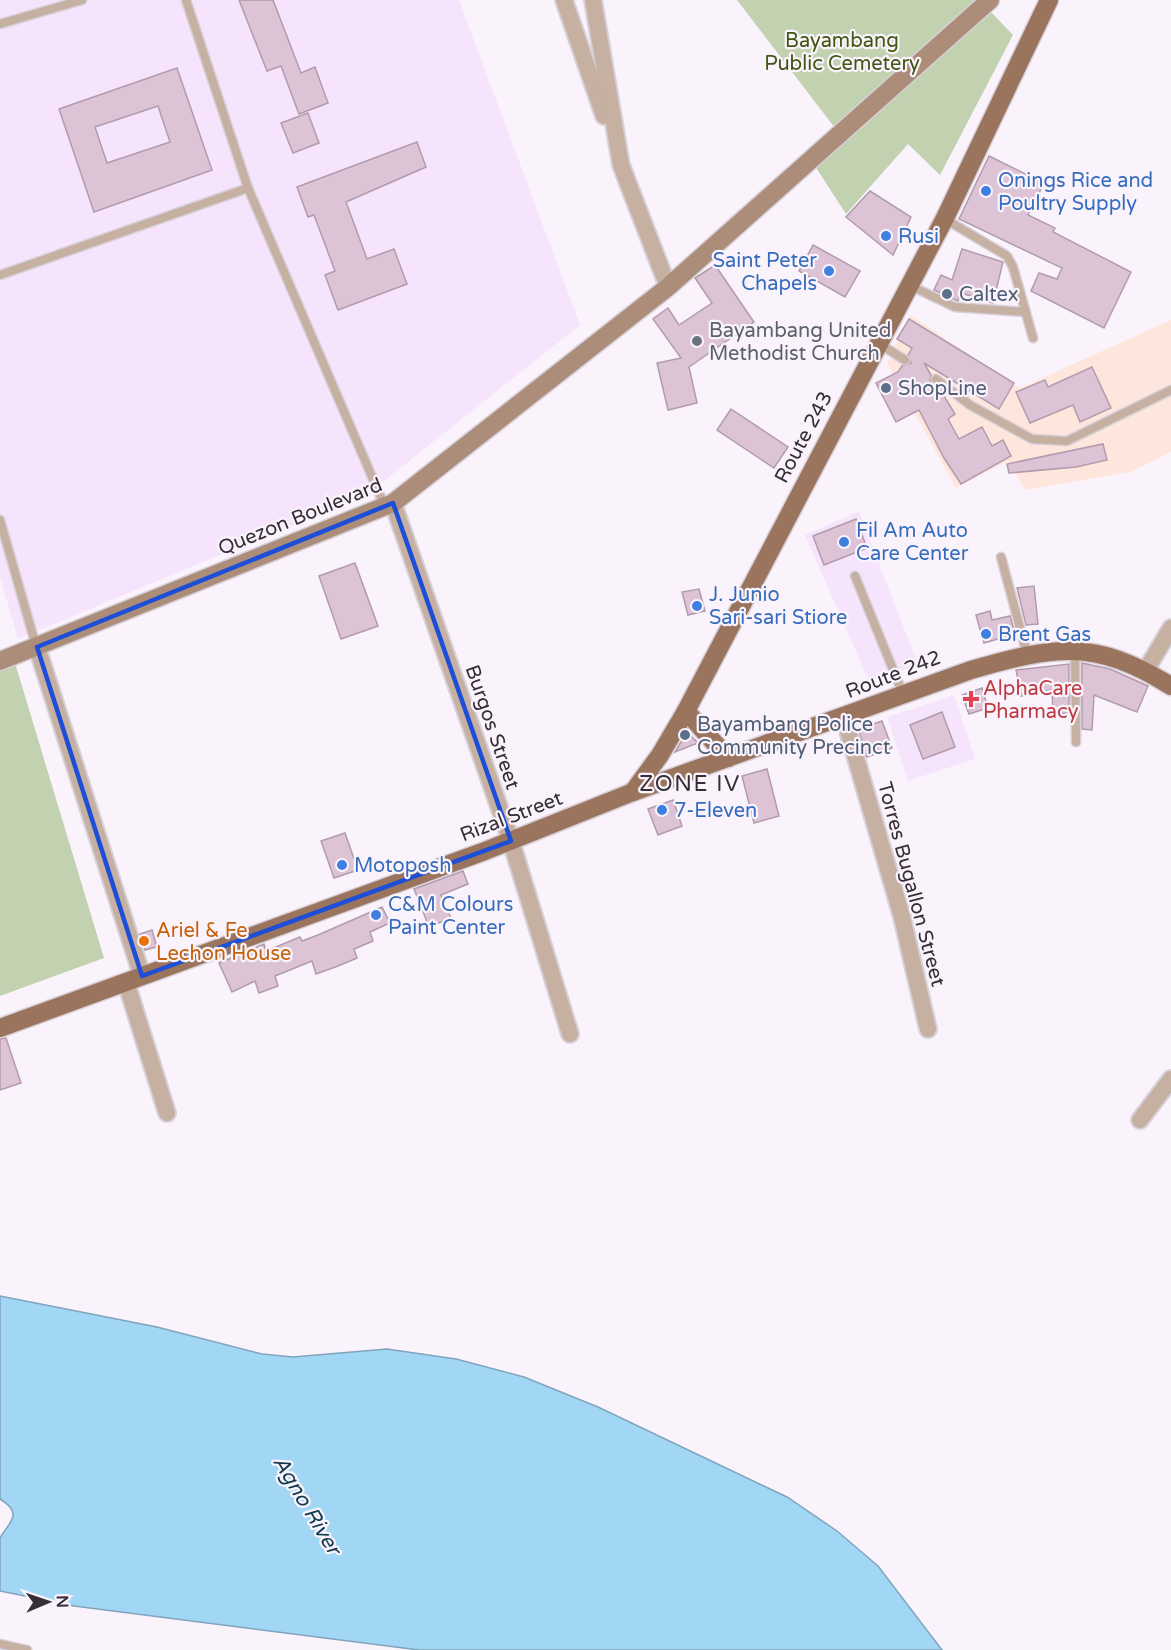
<svg xmlns="http://www.w3.org/2000/svg" width="1171" height="1650" font-family="'Varela Round',sans-serif">
	<rect width="100%" height="100%" fill="#faf3fc"/>
	<g fill="#f6e4fc">
		<polygon points="0,0 459,0 580,325 369,493 18,639 0,577"/>
		<polygon points="859,511 918,665 869,681 805,535"/>
		<polygon points="954,695 975,759 908,781 887,717"/>
	</g>
	<polygon fill="#ffe6dc" points="910,315 1020,388 1171,320 1171,452 1130,472 1025,490 1008,461 956,488 887,363"/>
	<g fill="#c2d1b0">
		<polygon points="737,0 983,0 835,128"/>
		<polygon points="989,10 1013,35 940,175 908,144 846,214 815,166"/>
		<polygon points="15,663 104,958 0,996 0,669"/>
	</g>
	<path fill="#a1d7f5" stroke="#81a4bc" stroke-width="1.5" d="M0,1296l157,31 105,27 31,3 94,-8 69,10 68,18 74,30 189,90 50,34 41,35 64,84h-523l-345,-44 -74,-15c0,-10 0,-46 0,-53 8,-15 25,-24 0,-39z"/>
	<g fill="#dcc4d6" stroke="#b29bad" stroke-width="1.5" fill-rule="evenodd">
		<polygon points="239,0 273,0 301,73 315,67 328,103 299,114 281,66 267,71"/>
		<path d="M177,68l35,102 -118,42 -35,-103zM158,106l12,36 -63,21 -12,-36z"/>
		<polygon points="308,113 319,143 293,153 281,123"/>
		<polygon points="417,142 426,167 346,202 367,259 394,249 407,284 338,310 325,275 335,271 314,215 308,217 297,187"/>
		<polygon points="989,156 1044,183 1028,215 1055,228 1053,232 1131,272 1104,328 1031,291 1039,273 1057,279 1062,268 959,219"/>
		<polygon points="870,191 911,217 893,255 846,217"/>
		<polygon points="813,245 860,271 845,297 799,271"/>
		<polygon points="962,249 1003,262 993,303 961,293 958,301 934,290 941,275 952,280"/>
		<polygon points="715,265 754,322 689,367 697,403 668,410 657,363 681,358 653,319 668,308 679,325 712,303 695,278"/>
		<polygon points="909,319 1014,383 999,409 924,363 931,375 930,382 941,391 955,414 948,419 959,439 982,427 992,446 1003,440 1011,456 961,484 944,458 919,410 896,422 876,383 898,372 902,366 911,363 908,355 912,348 897,339"/>
		<polygon points="1092,367 1111,408 1080,422 1073,405 1030,423 1016,392 1045,380 1048,387"/>
		<polygon points="731,409 788,447 774,468 717,430"/>
		<polygon points="1103,444 1107,460 1076,467 1009,473 1007,464"/>
		<polygon points="856,519 867,548 824,565 813,536"/>
		<polygon points="355,563 378,626 341,639 319,576"/>
		<polygon points="1034,586 1038,624 1026,625 1017,588"/>
		<polygon points="699,589 705,611 688,615 682,592"/>
		<polygon points="990,611 992,620 1010,616 1015,634 984,643 976,615"/>
		<polygon points="1082,663 1110,669 1148,686 1137,712 1094,695 1092,730 1082,729"/>
		<polygon points="1069,664 1069,713 1053,714 1052,690 1021,696 1016,670"/>
		<polygon points="982,688 988,708 969,714 962,695"/>
		<polygon points="942,712 955,747 923,759 910,725"/>
		<polygon points="882,721 892,748 867,757 858,729"/>
		<polygon points="687,732 698,743 675,752"/>
		<polygon points="767,769 779,816 754,823 742,776"/>
		<polygon points="673,800 682,826 658,835 648,809"/>
		<polygon points="345,833 358,870 334,878 321,841"/>
		<polygon points="463,871 468,884 441,895 451,918 429,927 414,889"/>
		<polygon points="382,907 390,923 370,932 373,941 354,949 357,958 338,966 316,974 312,961 275,976 278,986 259,993 255,981 232,992 219,963 264,944 266,951 300,937 302,941 318,935"/>
		<polygon points="152,930 157,947 145,950 140,934"/>
		<polygon points="6,1038 21,1083 0,1090 0,1039"/>
	</g>
	<g fill="none" stroke-linecap="round" stroke-linejoin="round">
		<g stroke="#d7d0d9" stroke-width="11">
			<g id="lane">
				<polyline points="186,0 248,188 385,507"/>
				<polyline points="0,24 82,0"/>
				<polyline points="945,219 1007,256 1013,267 1033,338"/>
				<polyline points="0,275 248,188"/>
				<polyline points="909,285 955,307 1025,312"/>
				<polyline points="878,343 905,360"/>
				<polyline points="936,379 970,405 1032,439 1067,441 1171,390"/>
				<polyline points="0,520 36,646"/>
				<polyline points="1001,557 1027,654"/>
				<polyline points="855,576 903,694"/>
				<polyline points="1075,651 1076,742"/>
				<polyline points="0,1644 27,1650"/>
			</g>
		</g>
		<g stroke="#d7d0d9" stroke-width="20">
			<g id="street">
				<polyline points="564,0 604,116"/>
				<polyline points="593,0 621,165 668,287"/>
				<polyline points="393,503 511,841 570,1034"/>
				<polyline points="37,647 142,976"/>
				<polyline points="1146,670 1171,628"/>
				<polyline points="844,717 902,917 928,1029"/>
				<polyline points="126,982 167,1113"/>
				<polyline points="1140,1120 1171,1079"/>
			</g>
		</g>
		<g stroke="#d7d0d9" stroke-width="21">
			<polyline id="secondary" points="0,661 393,503 668,287 990,0"/>
		</g>
		<g stroke="#d7d0d9" stroke-width="21">
			<g id="primary">
				<polyline points="686,711 728,758"/>
				<polyline points="633,792 660,755 686,711 945,218 1049,0"/>
				<path d="M0,1028l485,-177 148,-59 338,-122c84,-24 122,-32 200,16"/>
			</g>
		</g>
		<use href="#lane" stroke="#c5b0a2" stroke-width="8"/>
		<use href="#street" stroke="#c5b0a2" stroke-width="16"/>
		<use href="#secondary" stroke="#ac8d79" stroke-width="18"/>
		<use href="#primary" stroke="#9a745c" stroke-width="18"/>
	</g>
	<path fill="none" stroke="#1d4ed8" stroke-width="4.5" stroke-linejoin="round" d="M393,503l118,338 -369,135 -105,-329z"/>
	<g fill="#3f7fe0" stroke="#faf3fc" stroke-width="2">
		<circle cx="986" cy="191" r="6"/>
		<circle cx="886" cy="236" r="6"/>
		<circle cx="829" cy="271" r="6"/>
		<circle cx="844" cy="542" r="6"/>
		<circle cx="697" cy="606" r="6"/>
		<circle cx="986" cy="634" r="6"/>
		<circle cx="662" cy="810" r="6"/>
		<circle cx="342" cy="865" r="6"/>
		<circle cx="376" cy="915" r="6"/>
	</g>
	<g fill="#5c6f8a" stroke="#faf3fc" stroke-width="2">
		<circle cx="947" cy="294" r="6"/>
		<circle cx="886" cy="388" r="6"/>
		<circle cx="685" cy="735" r="6"/>
	</g>
	<circle fill="#6b7280" stroke="#faf3fc" stroke-width="2" cx="697" cy="341" r="6"/>
	<path fill="#e0444e" stroke="#faf3fc" stroke-width="2" d="M968 690h6v6h6v6h-6v6h-6v-6h-6v-6h6z"/>
	<circle fill="#e8710a" stroke="#faf3fc" stroke-width="2" cx="144" cy="941" r="6"/>
	<g text-anchor="middle" stroke-width="4.5" stroke-linejoin="round" paint-order="stroke">
		<g font-size="20" fill="#3f5710" stroke="#faf3fc">
			<text x="842" y="47">Bayambang<tspan x="842" dy="23">Public Cemetery</tspan></text>
		</g>
		<g font-size="20" fill="#366cbe" stroke="#faf3fc" text-anchor="start">
			<text x="998" y="187">Onings Rice and<tspan x="998" dy="23">Poultry Supply</tspan></text>
			<text x="898" y="243">Rusi</text>
			<text x="817" y="267" text-anchor="end">Saint Peter<tspan x="817" dy="23">Chapels</tspan></text>
			<text x="856" y="537">Fil Am Auto<tspan x="856" dy="23">Care Center</tspan></text>
			<text x="709" y="601">J. Junio<tspan x="709" dy="23">Sari-sari Stiore</tspan></text>
			<text x="998" y="641">Brent Gas</text>
			<text x="674" y="817">7-Eleven</text>
			<text x="354" y="872">Motoposh</text>
			<text x="388" y="911">C&amp;M Colours<tspan x="388" dy="23">Paint Center</tspan></text>
		</g>
		<g font-size="20" fill="#4e5e75" stroke="#faf3fc" text-anchor="start">
			<text x="959" y="301">Caltex</text>
			<text x="898" y="395">ShopLine</text>
			<text x="697" y="731">Bayambang Police<tspan x="697" dy="23">Community Precinct</tspan></text>
		</g>
		<g font-size="20" fill="#5b616d" stroke="#faf3fc" text-anchor="start">
			<text x="709" y="337">Bayambang United<tspan x="709" dy="23">Methodist Church</tspan></text>
		</g>
		<g font-size="20" fill="#352e37" stroke="#faf3fc">
			<text transform="translate(803 437) rotate(-62)" y="7">Route 243</text>
			<text transform="translate(300 516) rotate(-22)" y="7">Quezon Boulevard</text>
			<text transform="translate(893 674) rotate(-21)" y="7">Route 242</text>
			<text transform="translate(493 727) rotate(71)" y="7">Burgos Street</text>
			<text transform="translate(511 816) rotate(-21)" y="7">Rizal Street</text>
			<text transform="translate(912 884) rotate(75)" y="7">Torres Bugallon Street</text>
		</g>
		<g font-size="20" fill="#be3a42" stroke="#faf3fc" text-anchor="start">
			<text x="983" y="695">AlphaCare<tspan x="983" dy="23">Pharmacy</tspan></text>
		</g>
		<g font-size="20" fill="#c56008" stroke="#faf3fc" text-anchor="start">
			<text x="156" y="937">Ariel &amp; Fe<tspan x="156" dy="23">Lechon House</tspan></text>
		</g>
		<g font-size="21" font-style="italic" fill="#0e3b4f" stroke="#faf3fc">
			<text transform="translate(307 1505) rotate(59)" y="7">Agno River</text>
		</g>
		<g font-size="22" letter-spacing="1.5" fill="#352e37" stroke="#faf3fc">
			<text x="690" y="791">ZONE IV</text>
		</g>
	</g>
	<g transform="translate(48 1602) rotate(88)" stroke="#faf3fc" stroke-width="4.5" paint-order="stroke">
	<path d="M0-4.5L10 22L0 15L-10 22Z" fill="#352e37"/>
	<text y="-9" font-size="16" font-weight="bold" text-anchor="middle" fill="#352e37">N</text>
	</g>
</svg>
